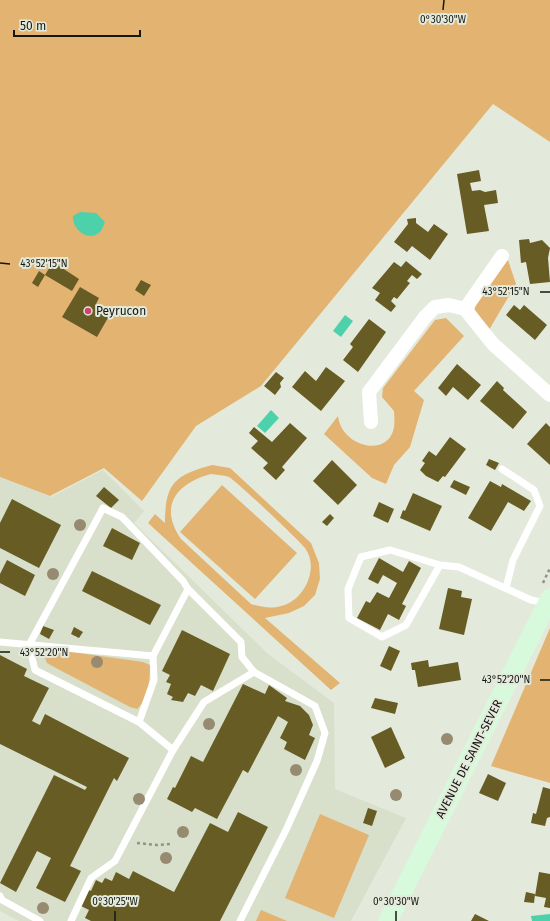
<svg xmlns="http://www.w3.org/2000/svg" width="550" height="921" font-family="'Fira Sans',sans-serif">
	<rect width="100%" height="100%" fill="#e4eadb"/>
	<polygon fill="#d8dfca" points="103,470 144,511 134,523 268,654 334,703 335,789 406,818 351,921 19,921 0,911 0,477 51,497"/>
	<g fill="#e2b371" fill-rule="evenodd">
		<polygon points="0,0 550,0 550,142 493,104 261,386 196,426 142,501 104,468 50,496 0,477"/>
		<polygon points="508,260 516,284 489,330 475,310 476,299"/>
		<path d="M446,318l18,18 -50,55 10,9 -14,47 -16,18 -8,19 -14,-6 -48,-44 14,-18c4,32 51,42 56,11 1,-5 0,-11 0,-16l-12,-14 1,-9 52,-68z"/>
		<path d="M212,465l18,3 81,75 8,20 1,16 -5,16 -11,11 -15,7 -24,5 75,65 -9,7 -183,-167 7,-9 10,9c0,-40 10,-48 47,-58zM211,474c6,1 13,1 18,3 6,3 71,64 76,71 15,20 -1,53 -24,58 -11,3 -20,1 -30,-2l-70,-65c-23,-33 -4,-56 30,-65z"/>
		<polygon points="222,485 297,553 255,599 180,532"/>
		<polygon points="550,628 550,783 491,766"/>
		<path d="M50,649l93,13 7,3c0,15 -2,34 -13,44l-7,-2 -74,-39 -9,-5 -3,-8z"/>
		<polygon points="320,814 369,835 334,918 285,898"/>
		<polygon points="261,910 287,921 256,921"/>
	</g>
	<g fill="#4dd1aa">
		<path d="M80,212l16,1 9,9c-2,4 -3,9 -6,11 -13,9 -27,-5 -26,-17z"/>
		<polygon points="345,315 353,321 341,337 333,331"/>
		<polygon points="271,410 279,418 265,433 257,426"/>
		<polygon points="550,914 550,921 532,921 531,916"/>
	</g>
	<g fill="#665c24">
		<polygon points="479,170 481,181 470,183 472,191 480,190 485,192 496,190 498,203 484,205 489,231 467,234 457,174"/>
		<polygon points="416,218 416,223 428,232 434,224 448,234 430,260 412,246 407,252 394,242 408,224 407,219"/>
		<polygon points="529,239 530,243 542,240 550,248 548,258 550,282 530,284 526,262 521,263 519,240"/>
		<polygon points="406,261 422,274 417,279 412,275 407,281 410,283 397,299 394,297 391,301 396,306 391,312 375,300 380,293 372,288 394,262 401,267"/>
		<polygon points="53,262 79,279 72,291 45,275"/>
		<polygon points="39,271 45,275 38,287 32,283"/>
		<polygon points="141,280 151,285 144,296 135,290"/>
		<polygon points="80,287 99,298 95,306 109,316 97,337 62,317"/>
		<polygon points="514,305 520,310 524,305 547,325 535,340 506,315"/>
		<polygon points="369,319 386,332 358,372 343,360 353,347 350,344"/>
		<polygon points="457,364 481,385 468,400 453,387 446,396 438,388"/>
		<polygon points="326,367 345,381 321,411 292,387 305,371 316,381"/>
		<polygon points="276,372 284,378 280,383 281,387 275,395 264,386"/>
		<polygon points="497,381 504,388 503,390 527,412 513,429 480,401"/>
		<polygon points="290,423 307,438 282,467 285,470 276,480 263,468 268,463 251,448 258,441 249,433 254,427 272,442"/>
		<polygon points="546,423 550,427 550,465 527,444"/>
		<polygon points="450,437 466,449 445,477 443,476 438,482 426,476 420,470 425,463 422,461 429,451 436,456"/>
		<polygon points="489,459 499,463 495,470 486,465"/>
		<polygon points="332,460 357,485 338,505 313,481"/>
		<polygon points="454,480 470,487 466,495 450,487"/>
		<polygon points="490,481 501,487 502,484 531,501 524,511 508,502 491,531 468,518"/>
		<polygon points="104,487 119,500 111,508 96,496"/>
		<polygon points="413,493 442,506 430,531 400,518 403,510 405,511"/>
		<polygon points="12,499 61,525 39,568 0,548 0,523"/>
		<polygon points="379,502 394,509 388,523 373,516"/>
		<polygon points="330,514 334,518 327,526 322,522"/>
		<polygon points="112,528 140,543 132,560 103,546"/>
		<polygon points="379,558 403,572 409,561 421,568 402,604 406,606 399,620 388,614 380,630 357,618 366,601 370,603 377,592 389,598 397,583 383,575 378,584 368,579"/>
		<polygon points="7,560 35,575 25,596 0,583 0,574"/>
		<polygon points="92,571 161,605 150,625 82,591"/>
		<polygon points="448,588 462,591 461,597 472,599 464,635 439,629"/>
		<polygon points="43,626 54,630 49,639 40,634"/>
		<polygon points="74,627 83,632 79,638 71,634"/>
		<polygon points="182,630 230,654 213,691 201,685 195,696 188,693 183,702 171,700 173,697 167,694 171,684 166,682 170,675 162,671"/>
		<polygon points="389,646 400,651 391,671 380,666"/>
		<polygon points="0,655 27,669 24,676 49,688 32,721 40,725 45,714 129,758 117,781 114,778 70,866 81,871 65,902 36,888 51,858 37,851 16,892 0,883 54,775 85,790 87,787 0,744"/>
		<polygon points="428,660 429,667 458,662 461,680 418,687 415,670 412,670 411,663"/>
		<polygon points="243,684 265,694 269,685 287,698 285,701 300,706 309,715 313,725 309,735 315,738 305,760 284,749 287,742 280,738 288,722 278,716 248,773 243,770 217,819 195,808 192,812 167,799 173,787 175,788 191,756 203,762"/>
		<polygon points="375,698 398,703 395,714 371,708"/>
		<polygon points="391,727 405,758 385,768 371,737"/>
		<polygon points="488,774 506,783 498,801 479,793"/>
		<polygon points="543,787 550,789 550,817 547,818 545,826 531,823 533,813 536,814"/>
		<polygon points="368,808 377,811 372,826 363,823"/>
		<polygon points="238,812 268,827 220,921 91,921 85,918 89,910 81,906 89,890 91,891 96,880 102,883 105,878 112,881 116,872 129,879 133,871 174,892 210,823 228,832"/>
		<polygon points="539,872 550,874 550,908 544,907 546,898 535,896"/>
		<polygon points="526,892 535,894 534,903 524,902"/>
		<polygon points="475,914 489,921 471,921"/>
	</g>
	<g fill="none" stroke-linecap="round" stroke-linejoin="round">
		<g stroke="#8f9389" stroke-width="2.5" stroke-dasharray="3 3" stroke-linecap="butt">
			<polyline points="543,583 550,568"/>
			<polyline points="137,843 157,845 171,844"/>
		</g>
		<g stroke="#fff" stroke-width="7">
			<polyline points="502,469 534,490 540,506 513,560 506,588"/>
			<polyline points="440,565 406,625 382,637 349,618 348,589 361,557 390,550 440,565 459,567 531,600 546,603"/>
			<polygon points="188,589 241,642 242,657 254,672 204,702 173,750 139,722 154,680 153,656"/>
			<polyline points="0,642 153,656"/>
			<polyline points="139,722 35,670 29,645 103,508 122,517 183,581 188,589"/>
			<polyline points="0,896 2,900 40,921"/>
			<polyline points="71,921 91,878 115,861 173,750"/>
			<polyline points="240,921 286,830 317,761 325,733 315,706 254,672"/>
		</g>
		<g stroke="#fff" stroke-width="14">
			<polyline points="465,309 502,256"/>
			<polyline points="371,422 369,392 425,317 435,307 449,305 465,309 493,344 550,395"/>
		</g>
		<polyline stroke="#d8fadc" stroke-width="19" points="388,921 550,598"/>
	</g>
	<g fill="#968b70">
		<circle cx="80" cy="525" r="6"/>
		<circle cx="53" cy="574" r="6"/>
		<circle cx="97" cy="662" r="6"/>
		<circle cx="209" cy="724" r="6"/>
		<circle cx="447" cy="739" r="6"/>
		<circle cx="296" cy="770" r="6"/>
		<circle cx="396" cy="795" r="6"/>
		<circle cx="139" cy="799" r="6"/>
		<circle cx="183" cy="832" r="6"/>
		<circle cx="166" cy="858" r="6"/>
		<circle cx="43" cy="908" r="6"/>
	</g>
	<path fill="none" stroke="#151712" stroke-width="1.5" d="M443,10l1,-10M0,263l10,1M540,292h10M0,652h10M540,680h10M115,921v-10M396,921v-10"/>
	<circle fill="#cf4272" stroke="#e4eadb" stroke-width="1.5" cx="88" cy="311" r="4"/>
	<g text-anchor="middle" stroke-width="4" stroke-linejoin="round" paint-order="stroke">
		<g font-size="12" fill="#151712" stroke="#e4eadb" text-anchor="start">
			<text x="96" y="315">Peyrucon</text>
		</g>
		<g font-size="12" fill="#151712" stroke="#e4eadb">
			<text transform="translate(469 759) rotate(-63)" y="4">AVENUE DE SAINT-SEVER</text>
		</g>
	</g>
	<g font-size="10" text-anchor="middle" fill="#151712" stroke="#e4eadb" stroke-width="4" stroke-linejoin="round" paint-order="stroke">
		<text x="443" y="23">0°30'30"W</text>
		<text x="44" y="267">43°52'15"N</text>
		<text x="506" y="295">43°52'15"N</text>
		<text x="44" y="656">43°52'20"N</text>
		<text x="506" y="683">43°52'20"N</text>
		<text x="115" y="905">0°30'25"W</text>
		<text x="396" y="905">0°30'30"W</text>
	</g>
	<path d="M14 30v6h126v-6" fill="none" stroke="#151712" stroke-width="2"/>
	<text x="20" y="30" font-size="12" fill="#151712" stroke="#e4eadb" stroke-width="3" paint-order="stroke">50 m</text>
</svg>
